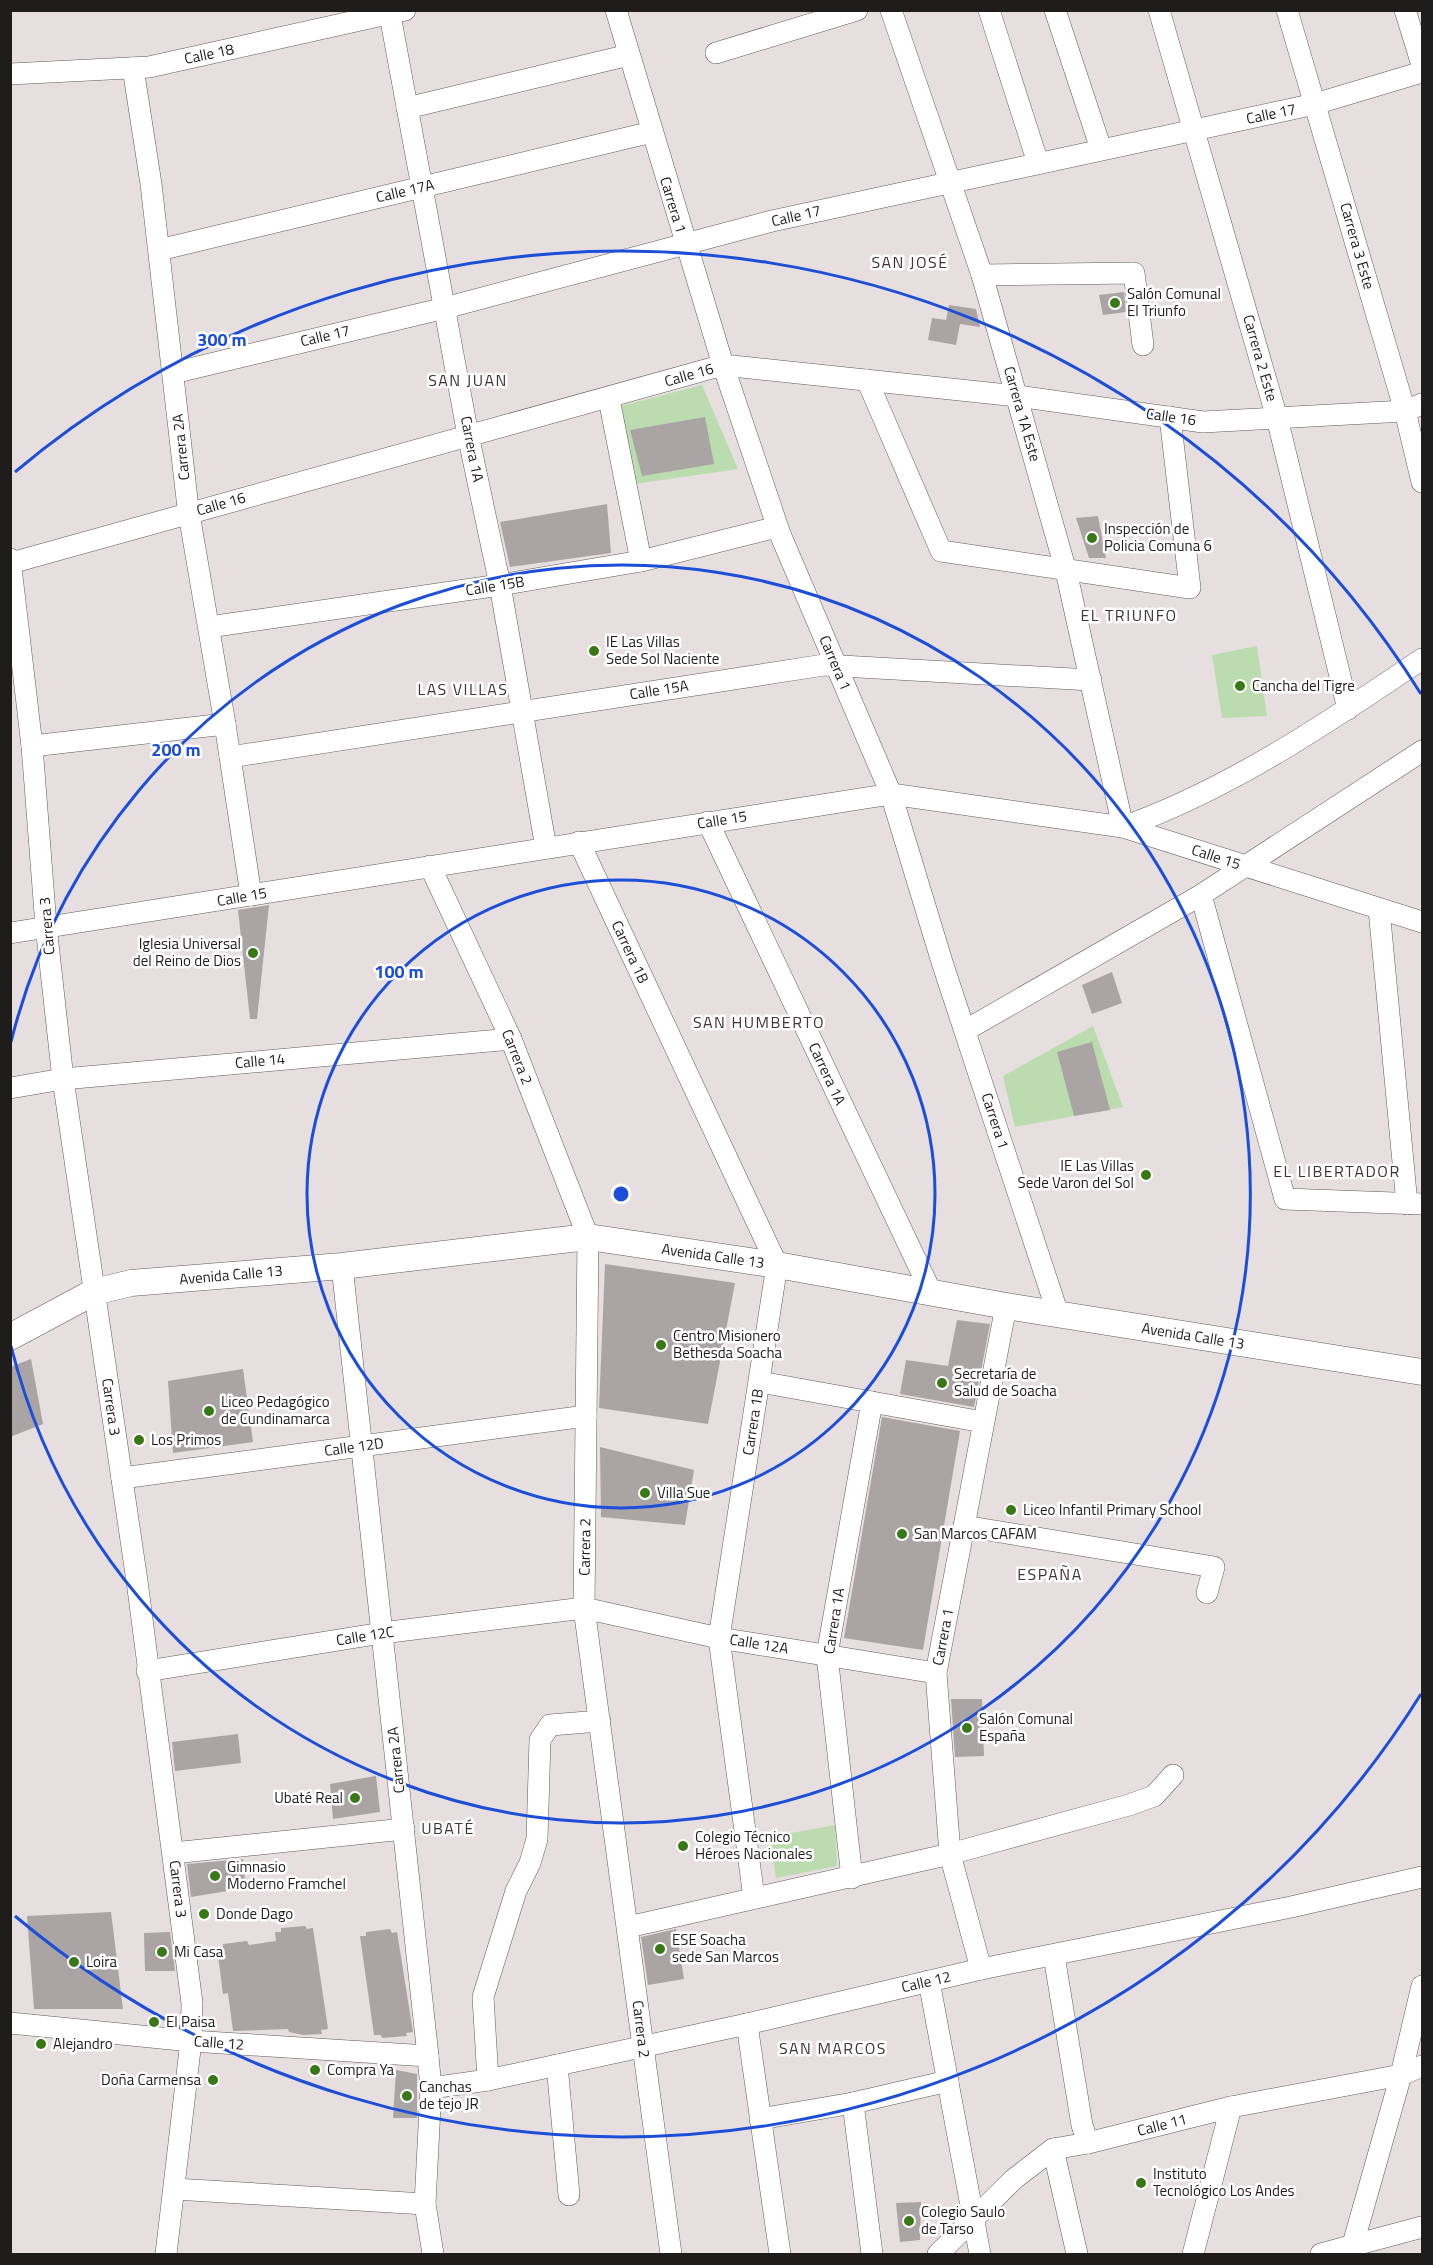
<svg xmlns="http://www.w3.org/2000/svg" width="1433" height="2265" font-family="'Titillium Web',sans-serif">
	<rect width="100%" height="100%" fill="#e6dedf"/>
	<g fill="#bbdcae">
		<polygon points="702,385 738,469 634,484 617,407"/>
		<polygon points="1257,646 1267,716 1222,718 1212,655"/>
		<polygon points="1093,1026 1123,1107 1015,1127 1003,1076"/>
		<polygon points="835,1825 837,1866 776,1878 770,1837"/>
	</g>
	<g fill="#aba4a5">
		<polygon points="1124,292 1126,312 1103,315 1099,295"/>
		<polygon points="949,305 976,309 980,327 960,324 956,345 928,340 932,318 946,320"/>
		<polygon points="705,417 714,464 642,476 630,430"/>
		<polygon points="607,504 611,553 510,567 500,522"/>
		<polygon points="1098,516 1106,558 1089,558 1076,518"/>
		<polygon points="269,905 257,1019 250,1019 238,910"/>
		<polygon points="1112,972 1122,1003 1092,1014 1082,985"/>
		<polygon points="1092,1042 1110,1110 1074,1116 1057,1052"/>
		<polygon points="605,1264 735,1283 708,1424 599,1408"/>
		<polygon points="957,1320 990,1324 974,1407 900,1394 906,1360 948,1366"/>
		<polygon points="31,1359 43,1424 10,1437 10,1367"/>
		<polygon points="243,1369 253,1442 173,1453 168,1381"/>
		<polygon points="882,1417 960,1431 923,1650 844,1638"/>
		<polygon points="600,1447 694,1470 685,1525 601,1517"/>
		<polygon points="951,1699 982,1699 984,1756 955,1757"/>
		<polygon points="238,1734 241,1763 175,1771 172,1742"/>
		<polygon points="376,1776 380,1812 333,1819 330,1784"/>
		<polygon points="243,1859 246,1888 191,1897 187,1864"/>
		<polygon points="111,1912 123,2009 34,2009 27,1916"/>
		<polygon points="305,1926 307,1929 313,1928 328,2029 321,2030 322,2034 303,2035 289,2032 288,2029 233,2031 228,1993 223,1994 217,1948 223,1948 223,1944 247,1941 249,1945 276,1941 275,1932 281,1932 281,1928"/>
		<polygon points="390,1929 392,1933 397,1932 413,2032 406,2033 407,2036 382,2038 381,2035 374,2035 360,1936 366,1936 366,1932"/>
		<polygon points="676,1929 684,1979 648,1985 641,1937"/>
		<polygon points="170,1932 175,1971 145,1971 144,1933"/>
		<polygon points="396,2070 417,2074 417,2118 393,2118"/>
		<polygon points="921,2202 920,2240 900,2242 896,2203"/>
	</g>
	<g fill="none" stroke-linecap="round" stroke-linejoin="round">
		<g stroke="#615b5b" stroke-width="22">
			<g id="minor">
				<polyline points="616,10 723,365 780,534 891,794 942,962 1058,1314"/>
				<path d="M891,10l91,265 84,296 57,256c107,-38 206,-105 299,-168"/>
				<polyline points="989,10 1038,163"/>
				<polyline points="1055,10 1101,149"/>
				<polyline points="1159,10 1277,418 1348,709"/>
				<polyline points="1287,10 1405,411 1422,482"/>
				<polyline points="1405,10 1422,65"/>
				<polyline points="390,15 468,435 500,585 546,848"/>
				<polyline points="716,53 857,10"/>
				<polyline points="133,68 151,184 188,508 225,724 251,895"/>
				<polyline points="10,74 149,67 405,10"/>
				<polyline points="407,108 629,55"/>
				<polyline points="159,250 652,132"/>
				<polyline points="982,275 1134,273 1143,345"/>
				<polyline points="173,373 445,308 772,221 1315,104 1422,72"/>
				<polyline points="867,380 941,551 1190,588 1170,417"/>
				<polyline points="609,399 641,561"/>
				<polyline points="10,559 32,746 46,926 63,1079 137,1581 192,2003 191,2041 166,2254"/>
				<polyline points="11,563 723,365 1017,396 1203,422 1405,411 1422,404"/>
				<polyline points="209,627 500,585 641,561 777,527"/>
				<polyline points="32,746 225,724"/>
				<polyline points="230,757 824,665 1091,680"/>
				<polyline points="708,822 931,1292"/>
				<polyline points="579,842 777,1265 719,1638 754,1898"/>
				<polyline points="430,866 511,1039 588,1237 584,1608 671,2254"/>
				<polyline points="1201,895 1285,1199 1422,1204"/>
				<polyline points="1379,909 1407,1204"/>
				<polyline points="10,933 891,794 1123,827 1422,922"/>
				<polyline points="966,1030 1201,895 1422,751"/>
				<polyline points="10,1088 63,1079 511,1039"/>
				<polyline points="342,1266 428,2056 431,2088 425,2204 433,2254"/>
				<polyline points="760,1382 983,1422"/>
				<polyline points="122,1478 586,1416"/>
				<polyline points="964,1526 1214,1567 1207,1593"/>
				<polyline points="147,1671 382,1633 584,1608 719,1638 936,1673"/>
				<polyline points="173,1853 404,1829"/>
				<polyline points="852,1878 827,1655 872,1402"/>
				<polyline points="628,1927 950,1854 1129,1805 1154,1796 1173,1775"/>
				<polyline points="1054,1956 1082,2125 1088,2143"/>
				<polyline points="981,1969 950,1854 936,1673 1006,1306"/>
				<polyline points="929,1981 980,2254"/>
				<polyline points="10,2023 191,2041 428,2056"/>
				<polyline points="747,2024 780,2254"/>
				<polyline points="557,2065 569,2195"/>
				<polyline points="488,2080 483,1997 516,1891 530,1863 537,1839 540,1740 550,1725 600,1721"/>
				<polyline points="431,2088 488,2080 747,2024 981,1969 1291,1907 1422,1877"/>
				<polyline points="853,2103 872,2254"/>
				<polyline points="760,2119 853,2103 948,2081"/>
				<polyline points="1053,2149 1077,2254"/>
				<polyline points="175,2189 425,2204"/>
				<polyline points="938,2254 1014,2179 1053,2149 1088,2143 1231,2107 1401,2075 1422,2066"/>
				<polyline points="1193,2254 1231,2107"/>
				<polyline points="1321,2254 1422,2227"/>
				<polyline points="1354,2254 1353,2244 1401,2075 1422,1986"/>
			</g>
		</g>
		<g stroke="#615b5b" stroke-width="27">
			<polyline id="major" points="10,1337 94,1292 131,1283 342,1266 588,1237 777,1265 1006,1306 1422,1372"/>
		</g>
		<use href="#minor" stroke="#fff" stroke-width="21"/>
		<use href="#major" stroke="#fff" stroke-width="26"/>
	</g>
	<g fill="none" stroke="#1d4ed8" stroke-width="3">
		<circle cx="621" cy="1194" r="314"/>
		<path d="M11 1042A629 629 0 1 1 11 1346"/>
		<path d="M1421 1694A943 943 0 0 1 15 1916M15 472A943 943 0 0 1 1421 694"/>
	</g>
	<g fill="#397816" stroke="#fff" stroke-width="2">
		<circle cx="1115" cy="303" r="6"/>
		<circle cx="1092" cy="538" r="6"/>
		<circle cx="594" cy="651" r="6"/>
		<circle cx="1240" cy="686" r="6"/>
		<circle cx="253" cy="953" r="6"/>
		<circle cx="1146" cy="1175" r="6"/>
		<circle cx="661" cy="1345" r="6"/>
		<circle cx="942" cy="1383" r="6"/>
		<circle cx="209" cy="1411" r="6"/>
		<circle cx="139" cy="1440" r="6"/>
		<circle cx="645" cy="1493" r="6"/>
		<circle cx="1011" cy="1510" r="6"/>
		<circle cx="902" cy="1534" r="6"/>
		<circle cx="967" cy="1728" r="6"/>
		<circle cx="355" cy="1798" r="6"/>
		<circle cx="683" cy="1846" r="6"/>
		<circle cx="215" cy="1876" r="6"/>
		<circle cx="204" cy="1914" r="6"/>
		<circle cx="660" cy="1949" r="6"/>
		<circle cx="162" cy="1952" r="6"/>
		<circle cx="74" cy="1962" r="6"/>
		<circle cx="154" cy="2022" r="6"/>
		<circle cx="41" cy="2044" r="6"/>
		<circle cx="315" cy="2070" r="6"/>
		<circle cx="213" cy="2080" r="6"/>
		<circle cx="407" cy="2096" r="6"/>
		<circle cx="1141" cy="2183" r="6"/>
		<circle cx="909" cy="2221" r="6"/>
	</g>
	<g text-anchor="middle" stroke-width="5" stroke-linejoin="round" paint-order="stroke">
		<g font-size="15" fill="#1f1c1c" stroke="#fff">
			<text transform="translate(209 54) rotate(-12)" y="5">Calle 18</text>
			<text transform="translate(1271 114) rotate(-12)" y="5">Calle 17</text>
			<text transform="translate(405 191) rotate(-13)" y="5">Calle 17A</text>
			<text transform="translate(673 205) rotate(73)" y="5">Carrera 1</text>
			<text transform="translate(796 216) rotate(-13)" y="5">Calle 17</text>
			<text transform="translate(1357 246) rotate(74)" y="5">Carrera 3 Este</text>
			<text transform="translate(325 336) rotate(-13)" y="5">Calle 17</text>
			<text transform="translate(1260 358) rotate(74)" y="5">Carrera 2 Este</text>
			<text transform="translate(689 375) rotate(-16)" y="5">Calle 16</text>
			<text transform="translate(1022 414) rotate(74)" y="5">Carrera 1A Este</text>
			<text transform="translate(1171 417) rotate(8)" y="5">Calle 16</text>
			<text transform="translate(181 447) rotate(-96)" y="5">Carrera 2A</text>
			<text transform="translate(472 449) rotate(79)" y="5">Carrera 1A</text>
			<text transform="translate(221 504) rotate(-16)" y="5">Calle 16</text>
			<text transform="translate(495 586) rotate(-9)" y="5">Calle 15B</text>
			<text transform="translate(835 663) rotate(67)" y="5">Carrera 1</text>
			<text transform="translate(659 690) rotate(-9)" y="5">Calle 15A</text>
			<text transform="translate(722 820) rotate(-9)" y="5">Calle 15</text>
			<text transform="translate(1216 857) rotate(18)" y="5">Calle 15</text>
			<text transform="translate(242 897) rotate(-10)" y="5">Calle 15</text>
			<text transform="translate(47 926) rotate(-95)" y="5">Carrera 3</text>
			<text transform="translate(630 952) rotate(65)" y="5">Carrera 1B</text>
			<text transform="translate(517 1057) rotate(68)" y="5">Carrera 2</text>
			<text transform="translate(260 1061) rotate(-5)" y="5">Calle 14</text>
			<text transform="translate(827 1074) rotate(65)" y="5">Carrera 1A</text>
			<text transform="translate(995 1121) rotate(72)" y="5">Carrera 1</text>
			<text transform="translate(713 1256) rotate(8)" y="5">Avenida Calle 13</text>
			<text transform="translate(231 1275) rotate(-5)" y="5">Avenida Calle 13</text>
			<text transform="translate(1193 1336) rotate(9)" y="5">Avenida Calle 13</text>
			<text transform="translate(111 1407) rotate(82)" y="5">Carrera 3</text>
			<text transform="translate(753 1422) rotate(-81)" y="5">Carrera 1B</text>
			<text transform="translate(354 1447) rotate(-8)" y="5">Calle 12D</text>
			<text transform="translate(585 1547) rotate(-89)" y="5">Carrera 2</text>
			<text transform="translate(834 1621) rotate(-81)" y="5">Carrera 1A</text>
			<text transform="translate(365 1636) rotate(-9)" y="5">Calle 12C</text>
			<text transform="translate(943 1637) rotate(-79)" y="5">Carrera 1</text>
			<text transform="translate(759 1644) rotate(9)" y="5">Calle 12A</text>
			<text transform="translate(396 1760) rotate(-96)" y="5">Carrera 2A</text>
			<text transform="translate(178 1889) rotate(83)" y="5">Carrera 3</text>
			<text transform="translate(926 1982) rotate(-13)" y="5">Calle 12</text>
			<text transform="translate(641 2029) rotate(83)" y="5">Carrera 2</text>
			<text transform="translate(219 2043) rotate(4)" y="5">Calle 12</text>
			<text transform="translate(1162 2125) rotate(-14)" y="5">Calle 11</text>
		</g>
		<g font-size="15" fill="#1f1c1c" stroke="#fff" text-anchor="start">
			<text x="1127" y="299">Salón Comunal<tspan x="1127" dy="17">El Triunfo</tspan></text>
			<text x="1104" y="534">Inspección de<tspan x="1104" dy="17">Policia Comuna 6</tspan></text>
			<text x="606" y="647">IE Las Villas<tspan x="606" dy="17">Sede Sol Naciente</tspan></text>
			<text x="1252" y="691">Cancha del Tigre</text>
			<text x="241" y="949" text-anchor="end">Iglesia Universal<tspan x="241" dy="17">del Reino de Dios</tspan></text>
			<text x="1134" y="1171" text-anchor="end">IE Las Villas<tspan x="1134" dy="17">Sede Varon del Sol</tspan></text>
			<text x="673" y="1341">Centro Misionero<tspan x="673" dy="17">Bethesda Soacha</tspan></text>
			<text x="954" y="1379">Secretaría de<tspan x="954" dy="17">Salud de Soacha</tspan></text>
			<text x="221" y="1407">Liceo Pedagógico<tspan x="221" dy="17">de Cundinamarca</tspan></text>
			<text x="151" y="1445">Los Primos</text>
			<text x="657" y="1498">Villa Sue</text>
			<text x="1023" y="1515">Liceo Infantil Primary School</text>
			<text x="914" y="1539">San Marcos CAFAM</text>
			<text x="979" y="1724">Salón Comunal<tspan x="979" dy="17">España</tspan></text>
			<text x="343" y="1803" text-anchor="end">Ubaté Real</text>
			<text x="695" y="1842">Colegio Técnico<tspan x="695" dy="17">Héroes Nacionales</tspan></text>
			<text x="227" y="1872">Gimnasio<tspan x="227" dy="17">Moderno Framchel</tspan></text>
			<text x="216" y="1919">Donde Dago</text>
			<text x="672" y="1945">ESE Soacha<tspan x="672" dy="17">sede San Marcos</tspan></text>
			<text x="174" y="1957">Mi Casa</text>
			<text x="86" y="1967">Loira</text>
			<text x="166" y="2027">El Paisa</text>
			<text x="53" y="2049">Alejandro</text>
			<text x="327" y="2075">Compra Ya</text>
			<text x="201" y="2085" text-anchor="end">Doña Carmensa</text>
			<text x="419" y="2092">Canchas<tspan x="419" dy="17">de tejo JR</tspan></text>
			<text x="1153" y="2179">Instituto<tspan x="1153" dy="17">Tecnológico Los Andes</tspan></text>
			<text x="921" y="2217">Colegio Saulo<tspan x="921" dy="17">de Tarso</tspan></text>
		</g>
		<g font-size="16" letter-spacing="1.5" fill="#3c3636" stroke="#fff">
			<text x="910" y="268">SAN JOSÉ</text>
			<text x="468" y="386">SAN JUAN</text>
			<text x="1129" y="621">EL TRIUNFO</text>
			<text x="463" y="695">LAS VILLAS</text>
			<text x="759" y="1028">SAN HUMBERTO</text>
			<text x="1337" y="1177">EL LIBERTADOR</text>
			<text x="1050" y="1580">ESPAÑA</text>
			<text x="448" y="1834">UBATÉ</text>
			<text x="833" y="2054">SAN MARCOS</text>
		</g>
	</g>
	<circle cx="621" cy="1194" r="9" fill="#1d4ed8" stroke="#fff" stroke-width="3"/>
	<g font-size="18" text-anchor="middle" font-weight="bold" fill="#1d4ed8" stroke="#fff" stroke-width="5" stroke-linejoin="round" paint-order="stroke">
		<text x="222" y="346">300 m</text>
		<text x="176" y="756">200 m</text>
		<text x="399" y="978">100 m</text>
	</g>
	<rect width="1433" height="2265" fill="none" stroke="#1f1c1c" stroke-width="24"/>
</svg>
